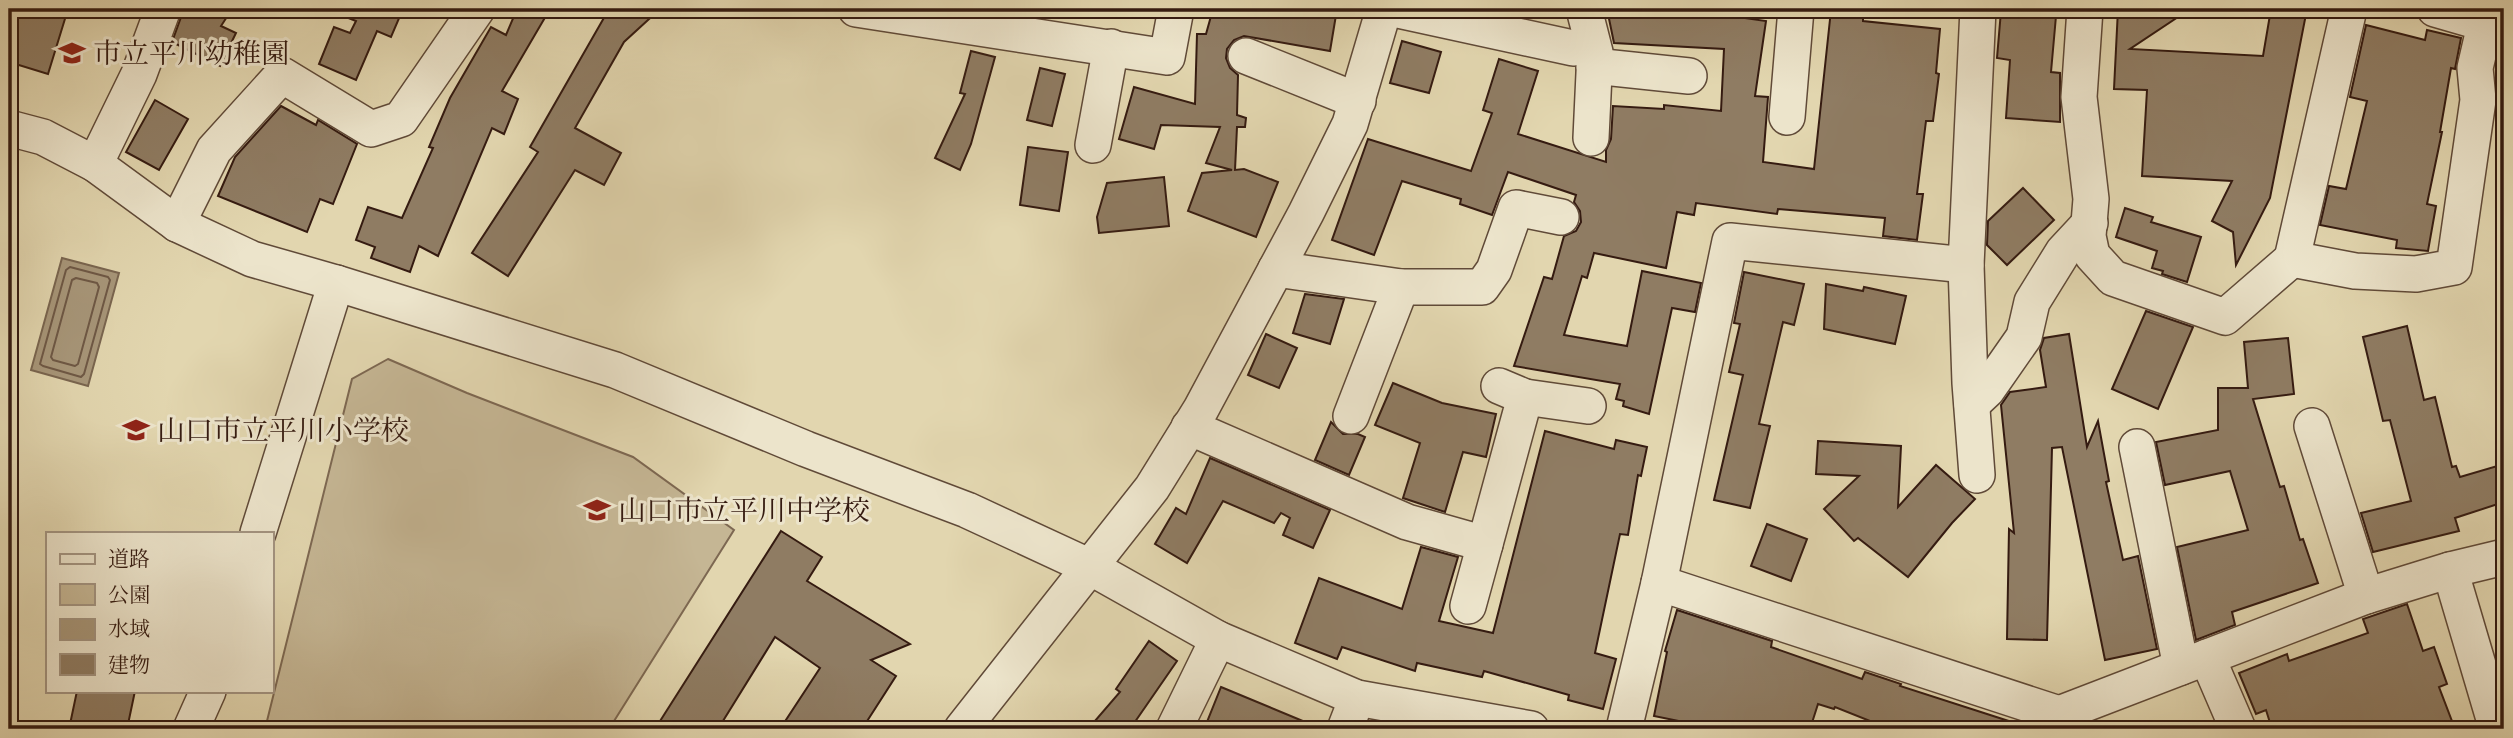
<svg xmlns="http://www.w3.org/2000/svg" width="2513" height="738" font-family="'Libre Bodoni','Noto Serif JP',serif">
	<rect width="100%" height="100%" fill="#e2d6af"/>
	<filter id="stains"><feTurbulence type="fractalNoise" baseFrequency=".00286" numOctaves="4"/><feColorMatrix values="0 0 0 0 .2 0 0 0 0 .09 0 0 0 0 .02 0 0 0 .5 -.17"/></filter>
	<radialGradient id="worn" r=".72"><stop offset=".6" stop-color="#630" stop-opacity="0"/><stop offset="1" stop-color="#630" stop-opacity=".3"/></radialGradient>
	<polygon fill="#c5b694" stroke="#7d6852" stroke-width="2" points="388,359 467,393 633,457 734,530 609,729 265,729 352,379"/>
	<polygon fill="#a79679" stroke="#79654f" stroke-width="2" points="62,258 119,273 88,386 31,370"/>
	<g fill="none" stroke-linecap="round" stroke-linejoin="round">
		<g stroke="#6e5845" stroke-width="2">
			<polygon points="70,267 108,277 110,280 84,374 81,377 43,366 40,364 66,270"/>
			<polygon points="76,278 97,283 99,287 78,364 75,366 53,360 51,357 72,280"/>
		</g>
	</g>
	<g fill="#8f7c63" stroke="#351b11" stroke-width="2">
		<polygon points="9,9 68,9 48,74 9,62"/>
		<polygon points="184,9 232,9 221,26 236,33 220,66 172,42"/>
		<polygon points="326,9 403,9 391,37 377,31 356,80 319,64 334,27 350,33 356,21"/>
		<polygon points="517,9 550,9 502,91 518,99 504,134 492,128 438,256 419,246 410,272 371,258 375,247 356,240 368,207 402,218 433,148 429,147 450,98 491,27 506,35"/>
		<polygon points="609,9 660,9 624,42 575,128 621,153 604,185 575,170 508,276 472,253 538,152 530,147"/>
		<polygon points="1213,9 1337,9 1330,51 1244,36 1234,40 1227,49 1226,58 1230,68 1238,75 1237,115 1246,118 1245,127 1237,127 1235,170 1244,169 1278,182 1256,237 1188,211 1202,173 1232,170 1206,163 1220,127 1161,125 1154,149 1119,139 1134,87 1195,104 1197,34 1206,34"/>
		<polygon points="1607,9 1702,9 1702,12 1766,21 1755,96 1768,97 1763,162 1814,169 1831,10 1863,14 1863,21 1940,29 1936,73 1939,74 1933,121 1926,121 1917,194 1923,194 1917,240 1883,236 1885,218 1778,209 1777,214 1696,203 1694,215 1677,212 1666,268 1594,253 1587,278 1582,276 1564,335 1627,346 1642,271 1701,283 1695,312 1672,308 1649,414 1623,406 1624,401 1616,399 1620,384 1514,366 1544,277 1552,279 1564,236 1576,231 1581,222 1580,211 1574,202 1576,195 1508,172 1492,215 1460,204 1461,199 1402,181 1374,255 1332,240 1368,139 1471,171 1492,113 1483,110 1499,59 1538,71 1518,134 1606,162 1606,150 1611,139 1613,106 1664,109 1664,105 1721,111 1724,49 1614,43"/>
		<polygon points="2118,9 2190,9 2130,49 2263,56 2271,9 2307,9 2270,198 2236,265 2233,232 2212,221 2232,181 2142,176 2147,90 2114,89"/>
		<polygon points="2001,11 2056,16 2051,72 2060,73 2060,122 2006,118 2010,60 1997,58"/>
		<polygon points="2366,25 2425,40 2427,30 2461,38 2455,69 2451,68 2440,132 2442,132 2427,204 2436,206 2428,251 2396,248 2397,240 2320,225 2329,186 2346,189 2367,101 2350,97"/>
		<polygon points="1402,41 1441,52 1429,93 1390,83"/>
		<polygon points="971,51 995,57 971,144 960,170 935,158 965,94 960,93"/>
		<polygon points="1040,68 1065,74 1052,126 1027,120"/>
		<polygon points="155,100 188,119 159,170 126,152"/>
		<polygon points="281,106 316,125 318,120 357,144 333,204 320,199 307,232 218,196 235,157"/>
		<polygon points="1028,147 1068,152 1059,211 1020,205"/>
		<polygon points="1164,177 1169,226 1099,233 1097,217 1107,183"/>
		<polygon points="2023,188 2054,220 2007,265 1987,245 1988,221"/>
		<polygon points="2125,208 2153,217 2151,222 2201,237 2187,282 2162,274 2163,271 2152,268 2157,251 2116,237"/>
		<polygon points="1744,272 1804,284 1794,325 1783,322 1759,424 1770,426 1750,508 1714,500 1743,375 1729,372 1740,324 1734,323"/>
		<polygon points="1826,284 1863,291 1864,287 1906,296 1895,344 1824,329"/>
		<polygon points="1305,294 1344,299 1330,344 1293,333"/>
		<polygon points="2146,311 2193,327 2158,409 2112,389"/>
		<polygon points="2407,326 2424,400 2435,397 2452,467 2456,466 2460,477 2504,464 2504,502 2455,518 2459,531 2373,552 2361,513 2411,501 2390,420 2383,421 2363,337"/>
		<polygon points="1266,334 1297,348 1279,388 1248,375"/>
		<polygon points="2069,334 2087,447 2098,421 2109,481 2106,482 2123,560 2138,556 2157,649 2105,660 2062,447 2052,448 2047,640 2007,639 2009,529 2014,533 2001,405 2010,392 2046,387 2040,350 2044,338"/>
		<polygon points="2288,338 2294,394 2253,399 2280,487 2284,486 2300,540 2303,539 2318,583 2232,612 2235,625 2196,640 2177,547 2248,530 2230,471 2165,485 2156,442 2218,430 2218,388 2248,388 2244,342"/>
		<polygon points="1393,383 1442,403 1496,414 1486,457 1463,452 1445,512 1403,498 1420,443 1375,425"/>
		<polygon points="1331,422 1343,434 1358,434 1365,437 1349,475 1315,460"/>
		<polygon points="1545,431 1614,449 1616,440 1647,447 1641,476 1638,475 1628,535 1620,534 1595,653 1616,659 1603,709 1568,700 1569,695 1484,671 1482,677 1417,663 1415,671 1342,647 1337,659 1295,643 1319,578 1402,609 1421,547 1458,557 1439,621 1493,633"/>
		<polygon points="1818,441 1901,446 1898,507 1936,465 1975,499 1952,523 1908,577 1858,538 1854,541 1824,509 1859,476 1816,474"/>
		<polygon points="1210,458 1330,510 1313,548 1283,535 1290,518 1281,513 1274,523 1223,501 1187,563 1155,544 1176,508 1186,514"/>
		<polygon points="1767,524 1807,539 1791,581 1751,566"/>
		<polygon points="781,531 822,557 807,581 910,644 871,660 896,676 862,729 780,729 820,668 775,637 718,729 655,729"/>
		<polygon points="2407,604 2423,651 2434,647 2447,684 2439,687 2455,729 2272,729 2266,710 2256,714 2239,673 2287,654 2289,661 2368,633 2363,619"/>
		<polygon points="1677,610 1772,641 1771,647 1862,679 1865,672 1901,684 1900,686 2018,724 2017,729 1890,729 1835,707 1834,709 1818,704 1810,729 1718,729 1654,716 1667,652 1665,651"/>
		<polygon points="1149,641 1177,661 1130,729 1088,729 1120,692 1116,689"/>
		<polygon points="1221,687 1322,729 1225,729 1207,722"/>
		<polygon points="77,691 135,691 127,729 69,729"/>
	</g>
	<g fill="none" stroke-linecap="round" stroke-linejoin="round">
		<g stroke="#604a38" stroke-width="38">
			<g id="minor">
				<polyline points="856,9 1167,57 1176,9"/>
				<polyline points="1393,9 1573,48"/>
				<polyline points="1584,9 1595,52 1591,138"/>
				<polyline points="2085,9 2079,97 2091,199 2088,236 2092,255 2113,278 2225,317 2292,259"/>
				<polyline points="2349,9 2292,259 2355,271 2416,274 2454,267 2478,100 2475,68 2485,25"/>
				<polyline points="2435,9 2504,29"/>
				<polyline points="1246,56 1358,101"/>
				<polyline points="1594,66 1689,76"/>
				<polyline points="1787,117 1796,9"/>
				<polyline points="9,128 43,137 95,164 177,224 252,259 336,283 615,370 806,449 967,510 1090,567 1218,639 1357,698 1531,729"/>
				<polyline points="1093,145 1111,47"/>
				<polyline points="95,164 139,74 163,9"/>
				<polyline points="177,224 214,150 282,75 371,129 401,119 477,9"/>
				<polyline points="1966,265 1970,383 1977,475"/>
				<polyline points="1276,269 1401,287 1351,416"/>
				<polyline points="1401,287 1482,287 1494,270 1516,208 1561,217"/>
				<polyline points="1525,397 1588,406"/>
				<polyline points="1972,404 1987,390 2024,337 2032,302 2063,252 2090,223"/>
				<polyline points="2312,426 2366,596"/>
				<polyline points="1189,427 1407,522 1485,544 1525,397 1499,386"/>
				<polyline points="2137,447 2181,667"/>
				<polyline points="258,533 336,283"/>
				<polyline points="2450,570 2497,729"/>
				<polyline points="1659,583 2059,714 2053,729"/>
				<polyline points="1468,606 1485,544"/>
				<polyline points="2207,657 2238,729"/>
				<polyline points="2059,714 2366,596 2450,570 2504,557"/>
				<polyline points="191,729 208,691"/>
				<polyline points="962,729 1152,488 1201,409 1306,213 1350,124 1384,9"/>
				<polyline points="1174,729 1218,639"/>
				<polyline points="1345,729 1357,698"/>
				<polyline points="1624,729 1659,583 1730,241 1966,265 1978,9"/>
			</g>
		</g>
		<use href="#minor" stroke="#ece4cb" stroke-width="35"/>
	</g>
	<defs>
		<g id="school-bare" transform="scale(2.1)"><path d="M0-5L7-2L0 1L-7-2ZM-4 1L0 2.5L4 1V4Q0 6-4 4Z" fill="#8f2418" stroke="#ece4cb" stroke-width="2.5" paint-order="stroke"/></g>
	</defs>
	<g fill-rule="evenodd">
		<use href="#school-bare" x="72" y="53"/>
		<use href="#school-bare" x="136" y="430"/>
		<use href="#school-bare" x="597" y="510"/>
	</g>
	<g text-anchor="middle" stroke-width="6" stroke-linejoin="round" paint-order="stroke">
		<g font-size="28" fill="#351b11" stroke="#ece4cb" text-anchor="start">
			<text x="93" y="63">市立平川幼稚園</text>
			<text x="157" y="440">山口市立平川小学校</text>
			<text x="618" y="520">山口市立平川中学校</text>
		</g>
	</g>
	<rect width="2513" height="738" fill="none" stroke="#e2d6af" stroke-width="35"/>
	<rect x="10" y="10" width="2492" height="717" fill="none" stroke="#351b11" stroke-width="3.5"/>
	<rect x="18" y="18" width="2478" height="703" fill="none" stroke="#351b11" stroke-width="2"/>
	<rect x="46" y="532" width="228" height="161" fill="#ece4cb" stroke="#a39481" stroke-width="2"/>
	<rect x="60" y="554" width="35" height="10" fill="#ece4cb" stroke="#a39481" stroke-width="2"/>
	<text x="108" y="566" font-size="21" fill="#351b11">道路</text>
	<rect x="60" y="584" width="35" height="21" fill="#c5b694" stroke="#a39481" stroke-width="2"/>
	<text x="108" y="602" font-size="21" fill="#351b11">公園</text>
	<rect x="60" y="619" width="35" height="21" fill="#a79679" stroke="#a39481" stroke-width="2"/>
	<text x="108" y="636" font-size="21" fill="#351b11">水域</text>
	<rect x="60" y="654" width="35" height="21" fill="#8f7c63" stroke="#a39481" stroke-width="2"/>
	<text x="108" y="672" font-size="21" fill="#351b11">建物</text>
	<rect width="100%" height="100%" filter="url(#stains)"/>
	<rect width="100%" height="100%" fill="url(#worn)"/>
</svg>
